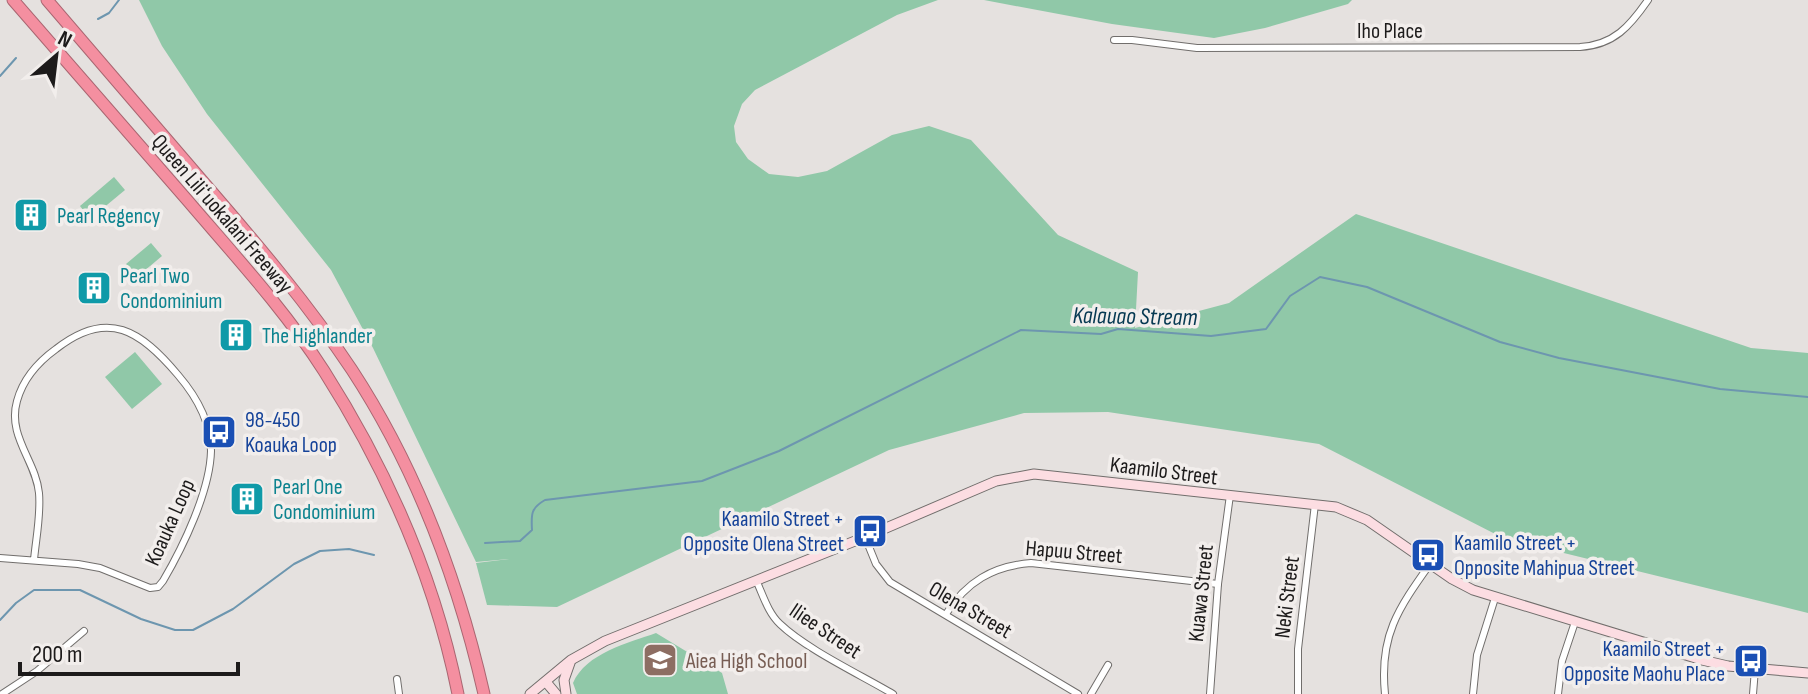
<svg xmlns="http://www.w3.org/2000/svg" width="1808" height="694" font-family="'Sofia Sans Condensed',sans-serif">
	<rect width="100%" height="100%" fill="#e5e1df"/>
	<g fill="#90c8a8">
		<polygon points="139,0 938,0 897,15 755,90 742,104 734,126 736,142 748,159 769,174 798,177 827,171 892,135 929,126 971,140 1058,235 1138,272 1135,328 1229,303 1356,214 1751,348 1808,353 1808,613 1503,538 1319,444 1108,412 1024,413 889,450 557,607 487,605 476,563 509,559 476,562 373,348 331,270 207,114 162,46"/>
		<polygon points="984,0 1352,0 1348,4 1265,28 1214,38 1112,24"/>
		<polygon points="114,177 125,190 90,219 80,206"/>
		<polygon points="151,243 162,256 137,277 126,264"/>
		<polygon points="135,352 162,384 132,409 105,377"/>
		<path d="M656,633l66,40 6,21h-151l-4,-11c13,-30 55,-40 83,-50z"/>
	</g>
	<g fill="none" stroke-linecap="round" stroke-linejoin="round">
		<g stroke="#6d96af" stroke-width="2">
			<polyline points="98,19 109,13 119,0"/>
			<polyline points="0,76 16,58"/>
			<path d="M485,543l35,-2 12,-11c-1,-16 -1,-22 13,-30l157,-19 77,-30 242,-121 80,4 17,-5 93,7 55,-7 24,-33 30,-19 47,10 133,55 59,16 161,31 88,8"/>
			<polyline points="0,620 16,603 34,590 80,590 141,619 175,630 193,630 233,609 294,564 320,551 349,549 374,555"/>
		</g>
		<g stroke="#716e6c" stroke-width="8">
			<g id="street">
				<path d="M1114,40h18l65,8 383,-1c34,-2 50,-21 68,-47"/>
				<polyline points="865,537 876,564 890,582 1078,694"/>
				<path d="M0,558l78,6 22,4 50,20 8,-1 5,-6c20,-34 47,-90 48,-130 0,-28 -15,-55 -33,-76 -37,-44 -70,-67 -122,-26 -18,13 -33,30 -39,52 -10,35 19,60 22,92 2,22 -3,45 -5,67"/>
				<path d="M756,580c7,15 12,33 24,44 26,25 81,51 113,70"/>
				<path d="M946,614c20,-32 47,-48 85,-51l187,21"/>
				<polyline points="397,679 399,694"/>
				<polyline points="2,694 37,671 84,631"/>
				<polyline points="1091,694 1108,665"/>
				<polyline points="1210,694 1218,584 1230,495"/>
				<polyline points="1298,694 1298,649 1315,504"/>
				<path d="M1385,694c-6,-58 13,-85 45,-130"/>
				<polyline points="1473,694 1477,655 1495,598"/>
				<polyline points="1558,694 1562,661 1575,622"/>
				<polyline points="1753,694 1755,669"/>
			</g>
		</g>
		<g stroke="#716e6c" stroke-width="11">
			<g id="secondary">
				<polyline points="546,682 556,694"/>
				<polyline points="530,694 571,660 605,641 865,537 996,481 1034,474 1336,507 1367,520 1452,579 1473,590 1702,660 1728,666 1808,673"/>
				<polyline points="566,694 564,680 570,663"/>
			</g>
		</g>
		<g stroke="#a96671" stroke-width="13">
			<g id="highway">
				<path d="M13,0c58,67 116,134 175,201 47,55 97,109 136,170 63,99 111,208 134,323"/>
				<path d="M47,0c53,61 105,123 158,184 52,60 103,120 147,186 64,98 106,210 132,324"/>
			</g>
		</g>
		<use href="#street" stroke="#fff" stroke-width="6"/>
		<use href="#secondary" stroke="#fcdde2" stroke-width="9"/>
		<use href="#highway" stroke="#f48fa0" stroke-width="11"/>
	</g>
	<defs>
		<g id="building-square" transform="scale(1.8)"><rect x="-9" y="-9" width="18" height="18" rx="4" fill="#0f9aa8" stroke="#f2eeec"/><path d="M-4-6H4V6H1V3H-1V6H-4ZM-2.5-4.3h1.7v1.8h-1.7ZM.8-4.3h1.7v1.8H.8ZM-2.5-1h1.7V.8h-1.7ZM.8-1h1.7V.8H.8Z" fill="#fff"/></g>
		<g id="bus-square" transform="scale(1.8)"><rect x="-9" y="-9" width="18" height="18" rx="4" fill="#1a4fb4" stroke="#f2eeec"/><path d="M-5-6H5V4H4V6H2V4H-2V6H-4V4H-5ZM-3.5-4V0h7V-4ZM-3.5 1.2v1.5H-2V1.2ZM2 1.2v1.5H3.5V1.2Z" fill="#fff"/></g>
		<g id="school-square" transform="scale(1.8)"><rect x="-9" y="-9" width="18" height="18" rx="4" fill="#8d6e63" stroke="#f2eeec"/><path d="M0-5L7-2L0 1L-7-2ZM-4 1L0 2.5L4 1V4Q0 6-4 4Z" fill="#fff"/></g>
	</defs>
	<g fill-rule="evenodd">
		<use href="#building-square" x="31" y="215"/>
		<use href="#building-square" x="94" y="288"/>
		<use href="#building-square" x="236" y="335"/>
		<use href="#bus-square" x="219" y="432"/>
		<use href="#building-square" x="247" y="499"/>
		<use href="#bus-square" x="870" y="531"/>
		<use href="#bus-square" x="1428" y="555"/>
		<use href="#school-square" x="660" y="660"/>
		<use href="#bus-square" x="1751" y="661"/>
	</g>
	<g text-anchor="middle" stroke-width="7" stroke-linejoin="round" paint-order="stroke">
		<g font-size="22" fill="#1d1b1b" stroke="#f2eeec">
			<text x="1390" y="38">Iho Place</text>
			<text transform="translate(223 213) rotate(49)" y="8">Queen Liliʻuokalani Freeway</text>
			<text transform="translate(1164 470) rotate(7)" y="8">Kaamilo Street</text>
			<text transform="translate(169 522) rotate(-66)" y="8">Koauka Loop</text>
			<text transform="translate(1074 551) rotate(5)" y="8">Hapuu Street</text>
			<text transform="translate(1200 593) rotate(-84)" y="8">Kuawa Street</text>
			<text transform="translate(1286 597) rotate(-83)" y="8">Neki Street</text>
			<text transform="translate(971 609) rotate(30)" y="8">Olena Street</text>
			<text transform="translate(826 630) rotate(34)" y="8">Iliee Street</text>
		</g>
		<g font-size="22" fill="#0d838f" stroke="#f2eeec" text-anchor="start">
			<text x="57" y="223">Pearl Regency</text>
			<text x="120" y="283">Pearl Two<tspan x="120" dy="25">Condominium</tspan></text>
			<text x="262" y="343">The Highlander</text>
			<text x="273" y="494">Pearl One<tspan x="273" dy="25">Condominium</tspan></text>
		</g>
		<g font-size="22" fill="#164399" stroke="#f2eeec" text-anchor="start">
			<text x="245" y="427">98-450<tspan x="245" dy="25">Koauka Loop</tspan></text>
			<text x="844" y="526" text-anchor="end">Kaamilo Street +<tspan x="844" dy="25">Opposite Olena Street</tspan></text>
			<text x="1454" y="550">Kaamilo Street +<tspan x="1454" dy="25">Opposite Mahipua Street</tspan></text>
			<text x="1725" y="656" text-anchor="end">Kaamilo Street +<tspan x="1725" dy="25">Opposite Maohu Place</tspan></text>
		</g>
		<g font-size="22" fill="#785e54" stroke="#f2eeec" text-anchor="start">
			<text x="686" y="668">Aiea High School</text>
		</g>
		<g font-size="24" font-style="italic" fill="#063952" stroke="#f2eeec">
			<text transform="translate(1135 316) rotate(1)" y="8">Kalauao Stream</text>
		</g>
	</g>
	<g transform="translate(56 56) rotate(28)" stroke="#f2eeec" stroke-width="6" paint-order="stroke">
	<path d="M0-6L14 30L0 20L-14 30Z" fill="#1d1b1b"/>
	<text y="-12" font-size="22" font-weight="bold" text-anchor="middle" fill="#1d1b1b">N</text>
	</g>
	<path d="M20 662v12h218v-12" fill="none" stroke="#1d1b1b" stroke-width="4"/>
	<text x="32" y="662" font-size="24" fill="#1d1b1b" stroke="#f2eeec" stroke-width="6" paint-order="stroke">200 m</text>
</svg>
